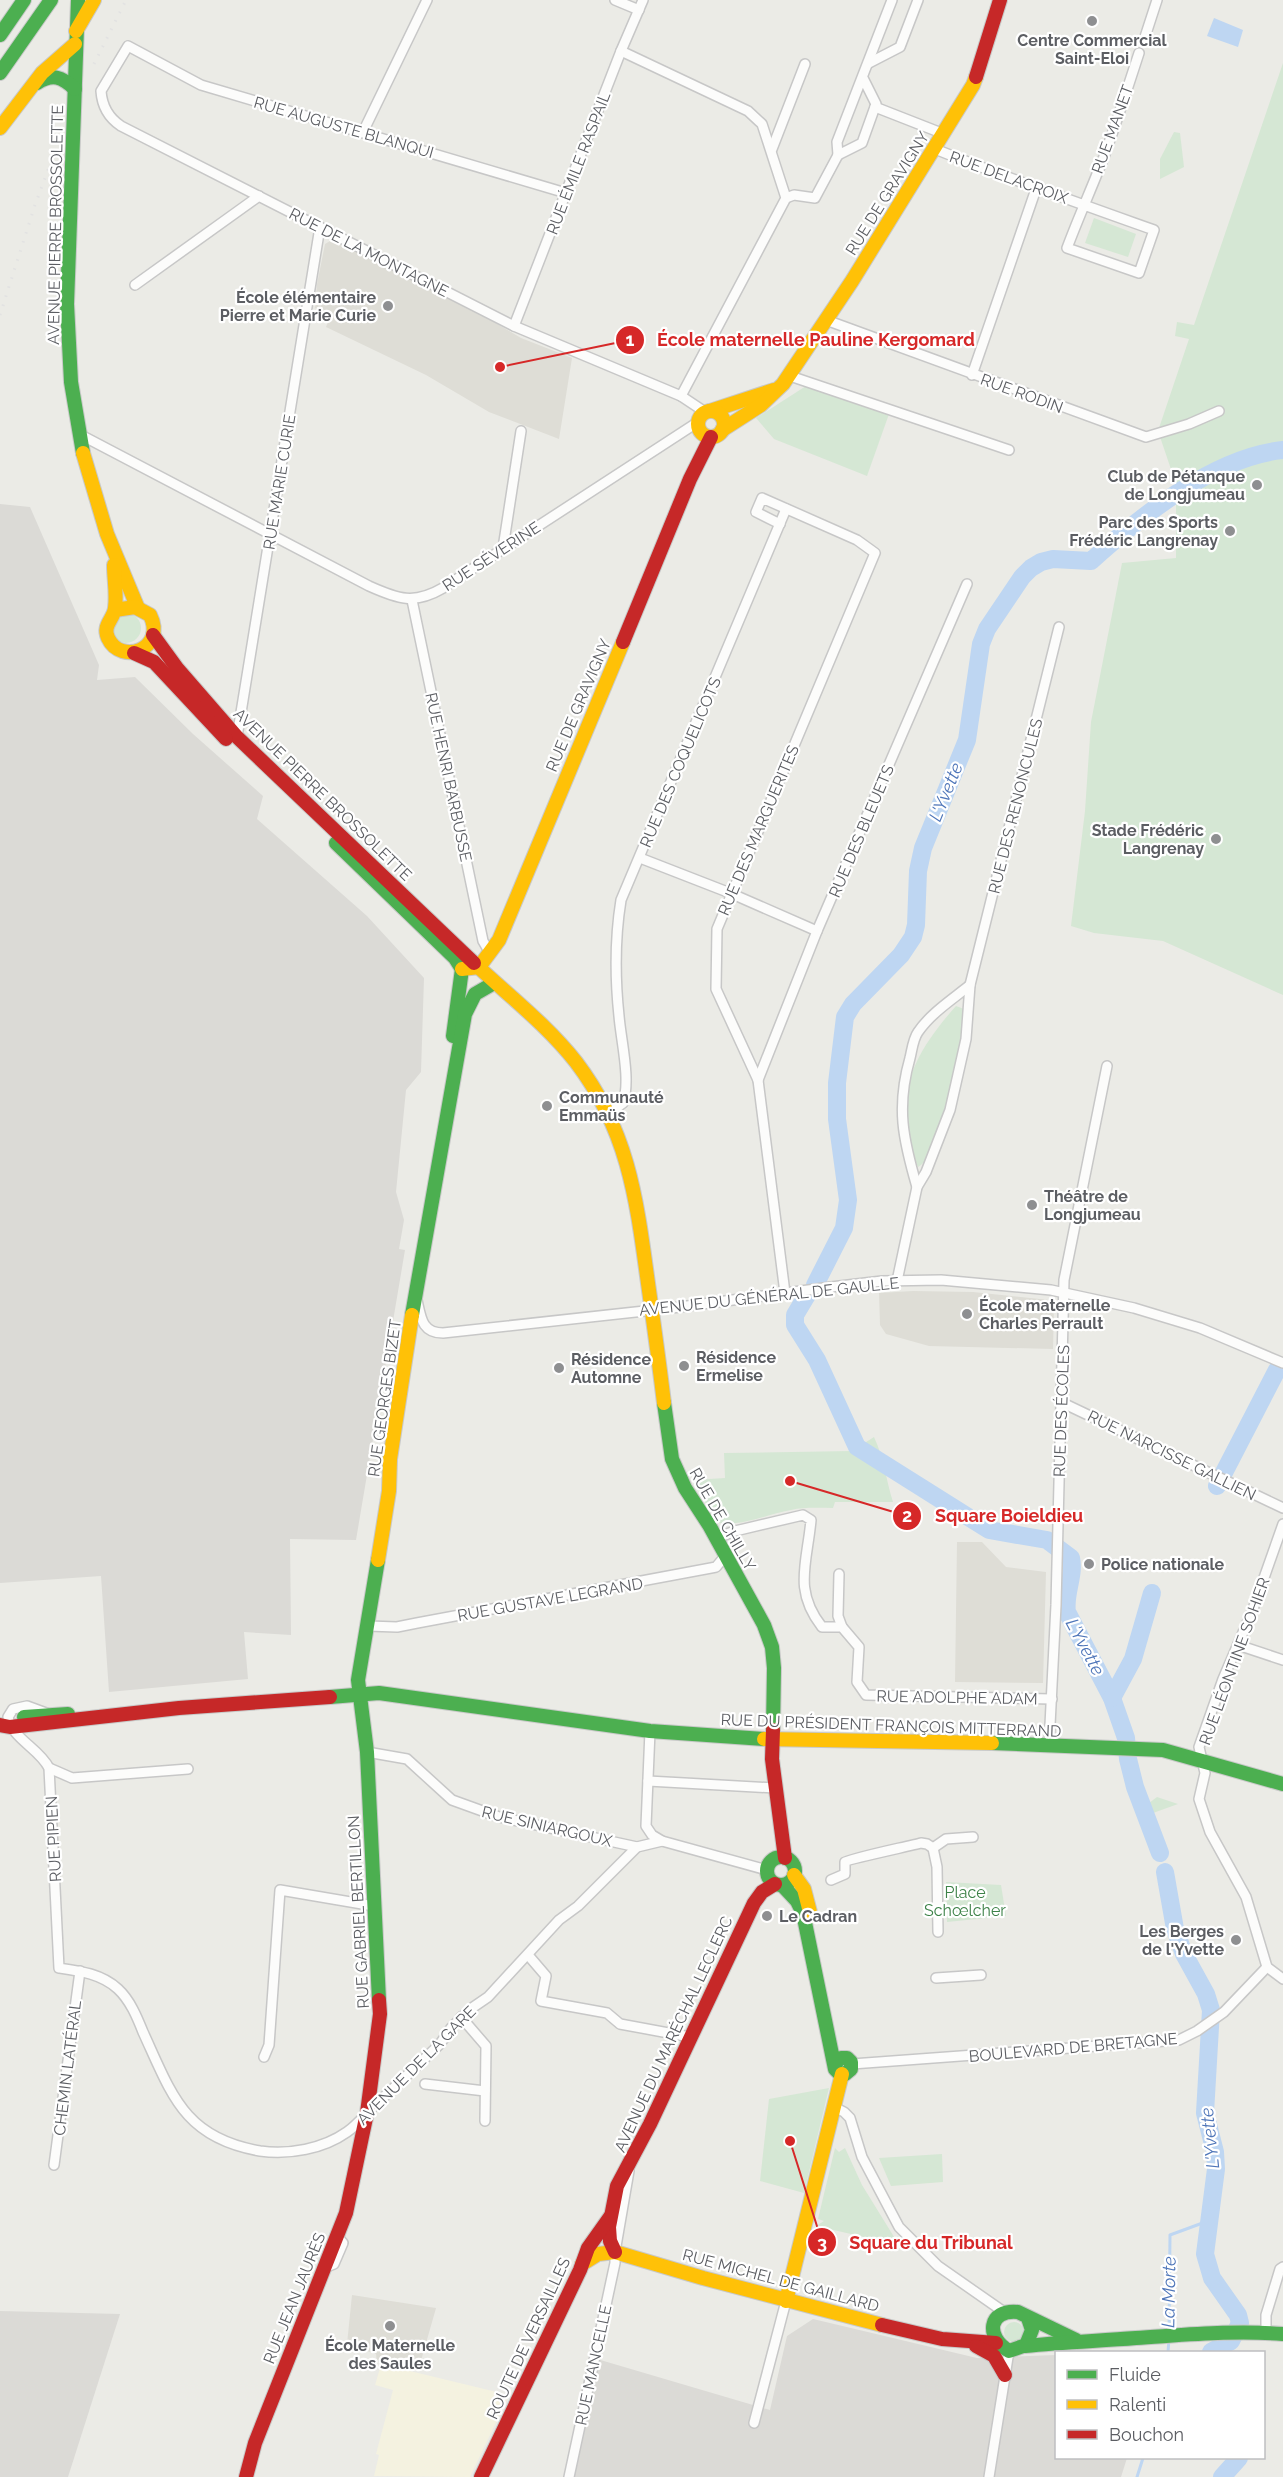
<svg xmlns="http://www.w3.org/2000/svg" width="1283" height="2477" font-family="Raleway,sans-serif">
	<rect width="100%" height="100%" fill="#ebebe6"/>
	<polygon fill="#f4f2e0" points="381,2364 509,2395 470,2477 374,2476 379,2455 376,2454 393,2390 375,2385"/>
	<g fill="#dbdad6">
		<polygon points="0,504 30,507 99,665 97,680 135,677 193,734 263,796 257,819 367,916 424,978 421,1072 406,1090 396,1192 404,1220 399,1249 405,1250 356,1540 290,1539 291,1635 244,1632 248,1679 109,1692 101,1576 0,1583"/>
		<polygon points="0,2311 120,2314 68,2477 0,2477"/>
		<polygon points="813,2319 977,2358 1056,2355 1056,2458 1127,2458 1121,2477 573,2477 597,2359 770,2410 787,2336"/>
	</g>
	<g fill="#deddd6">
		<polygon points="332,240 462,303 521,338 572,358 559,439 489,412 426,375 326,327 330,317 315,308 317,284 325,244"/>
		<polygon points="913,1291 973,1292 1049,1300 1054,1307 1053,1349 929,1346 886,1334 880,1325 879,1293"/>
		<polygon points="957,1542 982,1542 1006,1567 1046,1572 1043,1683 955,1682"/>
		<polygon points="352,2295 436,2308 418,2371 377,2362 376,2354 347,2344"/>
	</g>
	<g fill="#d5e7d4">
		<polygon points="1283,63 1283,995 1163,941 1094,933 1071,926 1085,811 1091,722 1122,563 1176,558 1176,484 1158,431 1189,339 1175,336 1177,322 1194,325"/>
		<polygon points="1174,132 1180,133 1184,167 1160,179 1160,159"/>
		<polygon points="1094,218 1136,234 1128,257 1085,243"/>
		<polygon points="806,386 889,414 867,476 774,439 756,418"/>
		<circle cx="126" cy="628" r="15"/>
		<path d="M956,1006l8,3c-2,34 -16,140 -46,158 -27,-68 -8,-109 38,-161z"/>
		<path d="M874,1437c10,21 12,43 19,65h-58l-2,6c-14,0 -29,-1 -42,2 -25,4 -50,18 -75,12l-23,-42 32,-2 -1,-25 128,-2z"/>
		<polygon points="1157,1797 1178,1804 1153,1813 1149,1803"/>
		<polygon points="946,1882 1001,1885 1006,1916 947,1922"/>
		<polygon points="829,2088 804,2193 760,2181 769,2099"/>
		<polygon points="835,2148 839,2152 845,2148 862,2185 899,2245 816,2226 824,2221 818,2219"/>
		<polygon points="942,2154 943,2182 891,2186 879,2158"/>
		<circle cx="1014" cy="2332" r="10"/>
	</g>
	<polygon fill="#bed6f2" points="1214,18 1243,30 1238,47 1207,36"/>
	<g fill="none" stroke-linecap="round" stroke-linejoin="round">
		<g stroke="#bed6f2" stroke-width="3">
			<polyline points="1169,2333 1170,2235 1208,2221"/>
			<polyline points="1168,2352 1169,2339"/>
			<polyline points="1137,2477 1143,2458"/>
		</g>
		<g stroke="#bed6f2" stroke-width="18">
			<path d="M815,1285l29,-57 4,-28 -11,-81v-36l8,-66 8,-13 48,-49 12,-18 3,-12 2,-54 5,-23 44,-108 14,-96 6,-15 35,-52 9,-9 10,-6 12,-3 38,2c50,-45 123,-104 192,-111"/>
			<path d="M807,1295l-12,20v10l22,35 40,87 132,83 58,10 24,18c4,18 -7,36 -4,54l45,86 14,40 2,21 7,28 25,66"/>
			<polyline points="1217,1486 1277,1370"/>
			<polyline points="1112,1698 1133,1659 1152,1593"/>
			<polyline points="1165,1872 1175,1929 1184,1954 1206,1994 1211,2010 1205,2113 1215,2152 1216,2169 1205,2254 1212,2278 1238,2315 1240,2323 1231,2341 1211,2352"/>
			<polyline points="1222,2477 1239,2458"/>
		</g>
		<g stroke="#c7c7c7" stroke-width="12">
			<g id="street">
				<polyline points="615,0 639,10"/>
				<polyline points="1144,40 1157,0"/>
				<polyline points="621,51 748,111 762,124 786,198 681,396"/>
				<polyline points="869,63 900,47 918,0"/>
				<polyline points="863,78 876,104 862,143 838,155 837,142 892,0"/>
				<polyline points="875,107 944,134"/>
				<polyline points="363,132 427,0"/>
				<polyline points="772,149 805,64"/>
				<path d="M935,149c72,29 146,55 219,81l-15,43 -72,-25c12,-32 26,-63 38,-94 12,-33 23,-67 34,-101"/>
				<path d="M566,193l-365,-108 -73,-39 -27,45c1,15 8,27 20,35l393,200 167,70 24,16"/>
				<polyline points="786,198 794,195 815,198 838,155"/>
				<polyline points="135,285 259,196"/>
				<polyline points="826,320 1146,437 1189,424 1219,411"/>
				<polyline points="514,326 621,51 643,0"/>
				<polyline points="972,375 1036,189"/>
				<polyline points="790,376 1009,450"/>
				<path d="M79,434l290,152c29,13 45,19 74,2l255,-166"/>
				<polyline points="780,524 756,512 762,498 857,540 875,553 717,929 716,989 758,1080 785,1293"/>
				<polyline points="503,548 521,431"/>
				<polyline points="412,600 483,941 490,953"/>
				<polyline points="237,737 320,227"/>
				<polyline points="640,858 730,893 817,931"/>
				<polyline points="758,1080 817,931 967,584"/>
				<path d="M608,1114l15,-11c8,-23 -2,-62 -4,-87 -4,-38 -4,-79 2,-116l165,-391"/>
				<path d="M917,1187c-14,-48 -21,-80 -7,-129 2,-8 3,-19 8,-26 13,-19 35,-33 52,-47"/>
				<polyline points="897,1281 917,1187 926,1172 950,1110 966,1039 970,985 1059,627"/>
				<path d="M417,1300c4,18 5,33 26,33l229,-25 159,-21 51,-6 59,-1 110,10 83,18 66,20 83,35"/>
				<polyline points="1061,1404 1067,1405 1283,1508"/>
				<polyline points="1283,1524 1253,1609 1223,1679 1199,1747 1205,1773 1199,1799 1210,1832 1246,1897 1267,1967 1283,1979"/>
				<path d="M716,1538l19,-7 68,-16 8,5c-4,44 -18,70 11,107h20l17,20 -2,35 9,13 186,4"/>
				<polyline points="839,1574 838,1616 842,1627"/>
				<polyline points="368,1626 397,1627 417,1623 711,1568 716,1567 726,1555"/>
				<polyline points="1238,1645 1283,1660"/>
				<path d="M46,1713l-19,-7 -14,3 -5,8c4,22 31,31 41,51l10,200c21,3 43,6 59,21 12,11 19,28 25,43 29,63 41,106 117,119 29,4 63,-2 87,-19 10,-7 18,-17 26,-25 23,-21 45,-42 67,-63l11,-16 18,-18 19,-13 71,-77 19,-14 59,-59 25,-6"/>
				<polyline points="650,1731 646,1826 652,1835 662,1841 767,1870"/>
				<polyline points="1049,1745 1056,1605 1064,1280 1107,1066"/>
				<polyline points="367,1752 407,1759 452,1800 499,1817 637,1847"/>
				<polyline points="49,1768 72,1778 188,1769"/>
				<polyline points="648,1781 775,1788"/>
				<polyline points="933,1848 937,1867 938,1932"/>
				<polyline points="933,1848 946,1839 973,1837"/>
				<path d="M831,1880l14,-6v-12c3,-3 65,-16 76,-19l6,1 6,4"/>
				<polyline points="528,1955 546,1976 541,2001 607,2013 620,2024 690,2037"/>
				<polyline points="936,1978 981,1975"/>
				<polyline points="461,2017 486,2046 485,2121"/>
				<polyline points="264,2057 269,2045 280,1890 374,1906"/>
				<polyline points="852,2064 1179,2040 1197,2031 1224,2012 1267,1967"/>
				<polyline points="425,2084 485,2091"/>
				<polyline points="834,2107 844,2112 850,2118 862,2157 899,2227 938,2266 1004,2312"/>
				<polyline points="54,2165 80,1971"/>
				<polyline points="324,2268 334,2264 343,2243 336,2235"/>
				<polyline points="1266,2333 1266,2315 1280,2269 1283,2267"/>
				<polyline points="754,2423 786,2301"/>
				<polyline points="569,2477 615,2263 615,2252 629,2171"/>
				<polyline points="989,2477 1009,2351"/>
			</g>
		</g>
		<g stroke="#c8c9c8" stroke-width="16">
			<g id="fast">
				<polyline points="78,0 67,304 71,382 83,453"/>
				<polyline points="0,35 24,0"/>
				<polyline points="0,73 51,0"/>
				<path d="M37,83c16,-10 25,-6 38,6"/>
				<polyline points="336,843 455,958 462,969"/>
				<polyline points="453,1036 462,969"/>
				<polyline points="412,1315 465,1014 475,994 494,983"/>
				<polyline points="664,1403 672,1459 685,1488 709,1525 764,1625 772,1647 774,1668 773,1730"/>
				<polyline points="378,1560 358,1680 367,1752 379,2000"/>
				<polyline points="330,1697 379,1693 650,1731 764,1739"/>
				<polyline points="24,1717 68,1714"/>
				<polyline points="992,1743 1163,1750 1283,1784"/>
				<circle cx="781" cy="1871" r="14"/>
				<polyline points="782,1885 797,1901 803,1913 835,2069 839,2073 845,2074 851,2069 851,2062 847,2058 841,2058 835,2063"/>
				<path d="M1028,2318l4,12 -6,15 -17,6c-24,-14 -21,-42 9,-39l58,28"/>
				<path d="M1025,2346c38,-4 73,-5 111,-8 49,-3 98,-8 147,-4"/>
			</g>
		</g>
		<g stroke="#c8c9c8" stroke-width="16">
			<g id="slow">
				<polyline points="76,31 94,0"/>
				<polyline points="0,128 42,73 75,44"/>
				<polyline points="710,411 774,390"/>
				<circle cx="711" cy="424" r="13"/>
				<polyline points="722,430 761,405 783,384 852,281 973,85 976,77"/>
				<polyline points="83,453 107,534 137,606"/>
				<path d="M114,565c0,14 3,29 1,43 -1,11 -13,17 -7,30 13,28 59,11 42,-23l-15,-8 -20,3"/>
				<path d="M474,963c34,32 73,62 102,99 51,67 60,133 71,214 6,43 12,85 17,127"/>
				<polyline points="462,969 479,967 499,940 623,642"/>
				<polyline points="378,1560 389,1491 390,1459 412,1315"/>
				<polyline points="764,1739 992,1743"/>
				<polyline points="794,1875 804,1889 811,1916"/>
				<polyline points="582,2264 598,2254 615,2252 703,2278 882,2325"/>
				<polyline points="786,2301 842,2074"/>
			</g>
		</g>
		<g stroke="#c8c9c8" stroke-width="16">
			<g id="jam">
				<polyline points="976,77 1000,0"/>
				<polyline points="153,635 177,668 237,737 474,963"/>
				<polyline points="623,642 690,479 711,437"/>
				<polyline points="134,653 154,662 226,739"/>
				<polyline points="0,1725 10,1727 179,1708 330,1697"/>
				<polyline points="773,1730 772,1759 785,1858"/>
				<polyline points="615,2252 610,2241 609,2227 617,2186 650,2124 754,1903 762,1892 775,1884"/>
				<polyline points="882,2325 942,2339 996,2343"/>
				<polyline points="976,2346 994,2356 1005,2375"/>
				<polyline points="246,2477 255,2443 346,2213 367,2113 380,2014 379,2000"/>
				<polyline points="481,2477 580,2270 588,2248 610,2217"/>
			</g>
		</g>
		<use href="#street" stroke="#fcfcfb" stroke-width="9"/>
		<use href="#fast" stroke="#4caf50" stroke-width="14"/>
		<use href="#slow" stroke="#ffc107" stroke-width="14"/>
		<use href="#jam" stroke="#c62828" stroke-width="14"/>
		<g stroke="#e2e2e2" stroke-width="3" stroke-dasharray="1.5 8" stroke-linecap="butt">
			<polyline points="94,64 126,0"/>
			<polyline points="0,315 35,205 61,135"/>
		</g>
	</g>
	<g fill="#8e8f91" stroke="#fff" stroke-width="2">
		<circle cx="1092" cy="21" r="6"/>
		<circle cx="388" cy="306" r="6"/>
		<circle cx="1257" cy="485" r="6"/>
		<circle cx="1230" cy="531" r="6"/>
		<circle cx="1216" cy="839" r="6"/>
		<circle cx="547" cy="1106" r="6"/>
		<circle cx="1032" cy="1205" r="6"/>
		<circle cx="967" cy="1314" r="6"/>
		<circle cx="684" cy="1366" r="6"/>
		<circle cx="559" cy="1368" r="6"/>
		<circle cx="1089" cy="1564" r="6"/>
		<circle cx="767" cy="1916" r="6"/>
		<circle cx="1236" cy="1940" r="6"/>
		<circle cx="390" cy="2326" r="6"/>
	</g>
	<g text-anchor="middle" stroke-width="4.5" stroke-linejoin="round" paint-order="stroke">
		<g font-size="16" font-weight="bold" fill="#5c5e63" stroke="#fff" text-anchor="start">
			<text x="1092" y="46" text-anchor="middle">Centre Commercial<tspan x="1092" dy="18">Saint-Eloi</tspan></text>
			<text x="376" y="303" text-anchor="end">École élémentaire<tspan x="376" dy="18">Pierre et Marie Curie</tspan></text>
			<text x="1245" y="482" text-anchor="end">Club de Pétanque<tspan x="1245" dy="18">de Longjumeau</tspan></text>
			<text x="1218" y="528" text-anchor="end">Parc des Sports<tspan x="1218" dy="18">Frédéric Langrenay</tspan></text>
			<text x="1204" y="836" text-anchor="end">Stade Frédéric<tspan x="1204" dy="18">Langrenay</tspan></text>
			<text x="559" y="1103">Communauté<tspan x="559" dy="18">Emmaüs</tspan></text>
			<text x="1044" y="1202">Théâtre de<tspan x="1044" dy="18">Longjumeau</tspan></text>
			<text x="979" y="1311">École maternelle<tspan x="979" dy="18">Charles Perrault</tspan></text>
			<text x="696" y="1363">Résidence<tspan x="696" dy="18">Ermelise</tspan></text>
			<text x="571" y="1365">Résidence<tspan x="571" dy="18">Automne</tspan></text>
			<text x="1101" y="1570">Police nationale</text>
			<text x="779" y="1922">Le Cadran</text>
			<text x="1224" y="1937" text-anchor="end">Les Berges<tspan x="1224" dy="18">de l'Yvette</tspan></text>
			<text x="390" y="2351" text-anchor="middle">École Maternelle<tspan x="390" dy="18">des Saules</tspan></text>
		</g>
		<g font-size="16" fill="#5c5e63" stroke="#fff">
			<text transform="translate(344 127) rotate(16)" y="6">RUE AUGUSTE BLANQUI</text>
			<text transform="translate(1112 129) rotate(-70)" y="6">RUE MANET</text>
			<text transform="translate(578 163) rotate(-69)" y="6">RUE ÉMILE RASPAIL</text>
			<text transform="translate(1009 177) rotate(20)" y="6">RUE DELACROIX</text>
			<text transform="translate(887 193) rotate(-58)" y="6">RUE DE GRAVIGNY</text>
			<text transform="translate(55 225) rotate(-89)" y="6">AVENUE PIERRE BROSSOLETTE</text>
			<text transform="translate(369 252) rotate(27)" y="6">RUE DE LA MONTAGNE</text>
			<text transform="translate(1022 393) rotate(20)" y="6">RUE RODIN</text>
			<text transform="translate(279 482) rotate(-81)" y="6">RUE MARIE CURIE</text>
			<text transform="translate(491 556) rotate(-33)" y="6">RUE SÉVERINE</text>
			<text transform="translate(578 705) rotate(-67)" y="6">RUE DE GRAVIGNY</text>
			<text transform="translate(680 762) rotate(-67)" y="6">RUE DES COQUELICOTS</text>
			<text transform="translate(449 777) rotate(78)" y="6">RUE HENRI BARBUSSE</text>
			<text transform="translate(323 794) rotate(44)" y="6">AVENUE PIERRE BROSSOLETTE</text>
			<text transform="translate(1015 806) rotate(-76)" y="6">RUE DES RENONCULES</text>
			<text transform="translate(758 830) rotate(-67)" y="6">RUE DES MARGUERITES</text>
			<text transform="translate(861 831) rotate(-67)" y="6">RUE DES BLEUETS</text>
			<text transform="translate(769 1296) rotate(-6)" y="6">AVENUE DU GÉNÉRAL DE GAULLE</text>
			<text transform="translate(384 1398) rotate(-82)" y="6">RUE GEORGES BIZET</text>
			<text transform="translate(1061 1411) rotate(-88)" y="6">RUE DES ÉCOLES</text>
			<text transform="translate(1172 1455) rotate(26)" y="6">RUE NARCISSE GALLIEN</text>
			<text transform="translate(723 1519) rotate(60)" y="6">RUE DE CHILLY</text>
			<text transform="translate(550 1599) rotate(-10)" y="6">RUE GUSTAVE LEGRAND</text>
			<text transform="translate(1234 1661) rotate(-70)" y="6">RUE LÉONTINE SOHIER</text>
			<text transform="translate(957 1697) rotate(1)" y="6">RUE ADOLPHE ADAM</text>
			<text transform="translate(891 1725) rotate(2)" y="6">RUE DU PRÉSIDENT FRANÇOIS MITTERRAND</text>
			<text transform="translate(547 1826) rotate(13)" y="6">RUE SINIARGOUX</text>
			<text transform="translate(53 1839) rotate(-93)" y="6">RUE PIPIEN</text>
			<text transform="translate(358 1912) rotate(-93)" y="6">RUE GABRIEL BERTILLON</text>
			<text transform="translate(673 2034) rotate(-65)" y="6">AVENUE DU MARÉCHAL LECLERC</text>
			<text transform="translate(1073 2047) rotate(-5)" y="6">BOULEVARD DE BRETAGNE</text>
			<text transform="translate(416 2065) rotate(-45)" y="6">AVENUE DE LA GARE</text>
			<text transform="translate(67 2068) rotate(-83)" y="6">CHEMIN LATÉRAL</text>
			<text transform="translate(781 2280) rotate(15)" y="6">RUE MICHEL DE GAILLARD</text>
			<text transform="translate(294 2298) rotate(-68)" y="6">RUE JEAN JAURÈS</text>
			<text transform="translate(528 2338) rotate(-65)" y="6">ROUTE DE VERSAILLES</text>
			<text transform="translate(593 2365) rotate(-78)" y="6">RUE MANCELLE</text>
		</g>
		<g font-size="16" fill="#3d8248" stroke="#fff">
			<text x="965" y="1898">Place<tspan x="965" dy="18">Schœlcher</tspan></text>
		</g>
		<g font-size="18" font-style="italic" fill="#4f76b9" stroke="#fff">
			<text transform="translate(946 792) rotate(-68)" y="6">L'Yvette</text>
			<text transform="translate(1085 1647) rotate(62)" y="6">L'Yvette</text>
			<text transform="translate(1210 2138) rotate(-96)" y="6">L'Yvette</text>
			<text transform="translate(1169 2292) rotate(-89)" y="6">La Morte</text>
		</g>
	</g>
	<path fill="none" stroke="#d62828" stroke-width="2" d="M500 367L630 340M790 1481L907 1516M790 2141L822 2242"/>
	<g fill="#d62828" stroke="#fff" stroke-width="2">
		<circle cx="500" cy="367" r="6"/>
		<circle cx="790" cy="1481" r="6"/>
		<circle cx="790" cy="2141" r="6"/>
		<circle cx="630" cy="340" r="15"/>
		<circle cx="907" cy="1516" r="15"/>
		<circle cx="822" cy="2242" r="15"/>
	</g>
	<g font-size="18" text-anchor="middle" font-weight="bold" fill="#fff">
		<text x="630" y="346">1</text>
		<text x="907" y="1522">2</text>
		<text x="822" y="2249">3</text>
	</g>
	<g font-size="18" text-anchor="middle" font-weight="bold" fill="#d62828" stroke="#fff" stroke-width="4.5" stroke-linejoin="round" paint-order="stroke">
		<text x="816" y="346">École maternelle Pauline Kergomard</text>
		<text x="1009" y="1522">Square Boieldieu</text>
		<text x="931" y="2249">Square du Tribunal</text>
	</g>
	<rect x="1055" y="2351" width="210" height="108" fill="#ffffff" stroke="#bebfc1" stroke-width="1.5"/>
	<rect x="1067" y="2370" width="30" height="9" fill="#4caf50" stroke="#bebfc1" stroke-width="1.5"/>
	<text x="1109" y="2381" font-size="18" fill="#5c5e63">Fluide</text>
	<rect x="1067" y="2400" width="30" height="9" fill="#ffc107" stroke="#bebfc1" stroke-width="1.5"/>
	<text x="1109" y="2411" font-size="18" fill="#5c5e63">Ralenti</text>
	<rect x="1067" y="2430" width="30" height="9" fill="#c62828" stroke="#bebfc1" stroke-width="1.5"/>
	<text x="1109" y="2441" font-size="18" fill="#5c5e63">Bouchon</text>
</svg>
